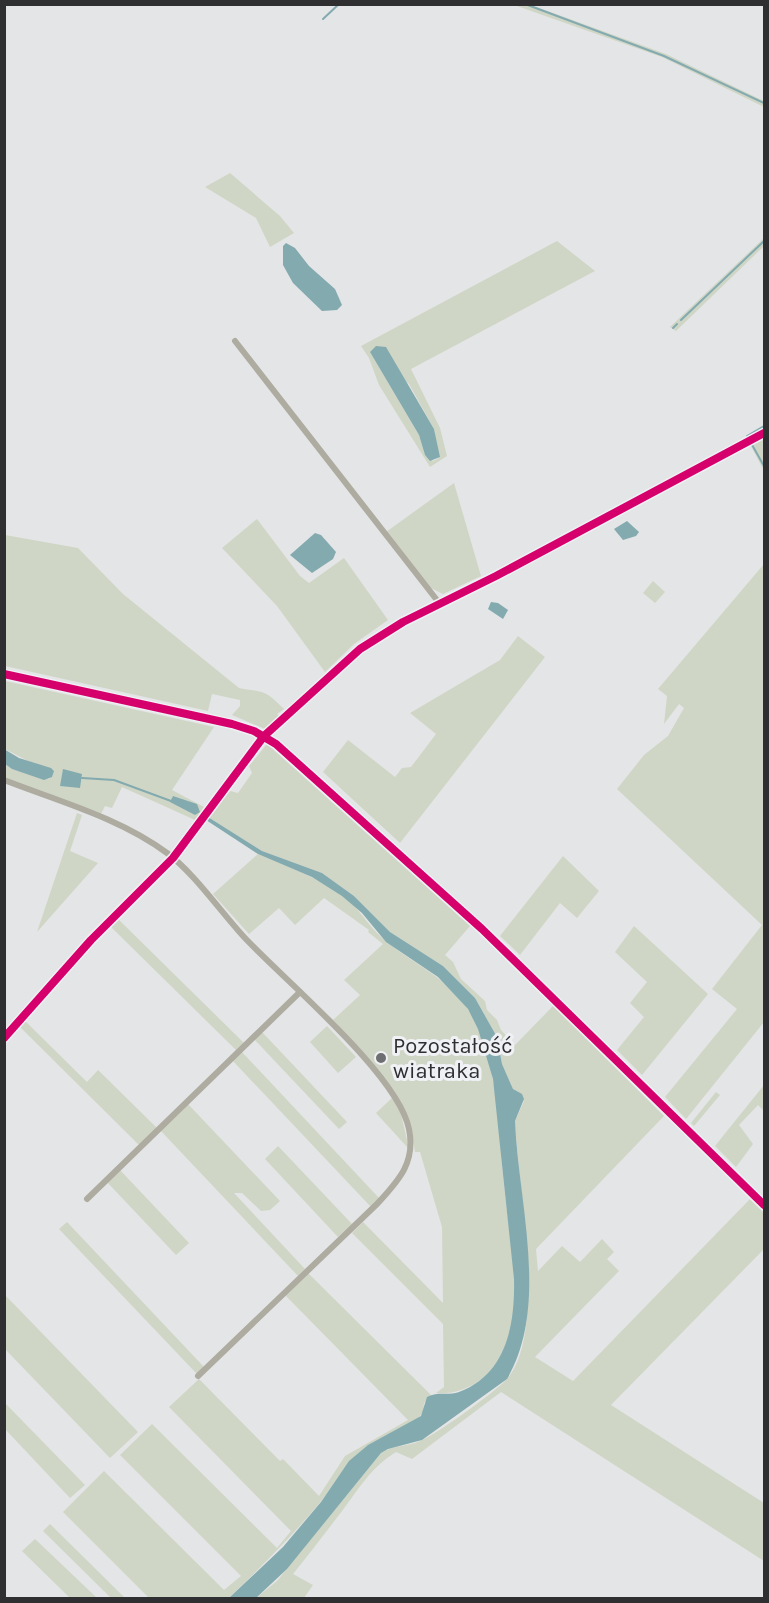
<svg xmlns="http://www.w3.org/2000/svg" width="769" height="1603" font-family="Karla,sans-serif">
	<rect width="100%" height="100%" fill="#e4e5e6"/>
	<g fill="#d0d6c6" fill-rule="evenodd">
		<polygon points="514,5 531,5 666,54 764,101 764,107 662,57"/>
		<polygon points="230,173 280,216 294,233 270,247 256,218 205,187"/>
		<polygon points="764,238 764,246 676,331 670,327"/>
		<path d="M557,241l38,30 -184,98 29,59 7,28 -17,11 -51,-82 -10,-27 -8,-12zM370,352l39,32 25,45 5,29 -6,3 -8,-6 -6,-20z"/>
		<polygon points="764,439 764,471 751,446"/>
		<polygon points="454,483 481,576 443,594 429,587 386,532"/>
		<polygon points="257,519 300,576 309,583 344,558 388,620 354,644 325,672 277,606 222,548"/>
		<path d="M5,535l73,13 45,46 116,94c26,5 24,0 45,21l-7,5 2,2 -14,13 -33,-14 8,-9v-6l-28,-6 -4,17 -203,-45z"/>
		<polygon points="764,564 764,1022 686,1119 665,1097 737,1009 712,989 762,925 617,789 644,755 668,736 684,708 679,704 664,724 667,696 658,689"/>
		<polygon points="653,581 665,592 655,603 643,593"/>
		<polygon points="518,636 545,657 400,843 323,772 348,740 395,777 402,768 411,767 436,734 410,713 500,660"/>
		<polygon points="5,681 214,727 172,790 204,807 195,820 122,787 112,808 105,806 101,814 5,779 5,764 12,769 49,779 53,774 5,749"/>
		<path d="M267,744l203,182 -25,29 8,7 8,17 24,22 2,9 10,10 4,10 14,15 38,-39 111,110 -128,133 2,22 24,-25 18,16 22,-23 12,13 -7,7 12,12 -84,86 38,24 177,-182 14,14v36l-153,156 153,98v58l-263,-169 -89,67 -16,-7c-25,15 -37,37 -54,59 -16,21 -32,42 -49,63l20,11 -9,13h-48l21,-17 104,-128c12,-8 26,-6 39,-12 17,-7 72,-47 85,-60 44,-44 12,-201 10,-260l9,-20 -11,-12 -11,-25 -5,-27 -22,-39 -32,-32 -53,-34 -36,-36 -32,-23 -60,-22 -54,-34 22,-26 8,2 14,-20 -3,-7z"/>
		<polygon points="77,813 82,815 70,851 98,863 37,932"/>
		<path d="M258,854c30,13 63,24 89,45 15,13 24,31 40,43 27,22 60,36 80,66 14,19 22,49 26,72 7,35 7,70 11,104 4,49 21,121 1,167 -12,26 -42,45 -69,42l8,-6 -1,-63 -91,-91 11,-11 80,81 -1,-76 -22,-75h-5c-7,-57 -47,-91 -82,-132l27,-25 -16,-15 39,-36 -15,-12 1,-2 -45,-32 -29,27 -16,-17 -30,26 -36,-40z"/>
		<polygon points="563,856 599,891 577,918 560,903 520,955 500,936"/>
		<polygon points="117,918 244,1043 236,1050 110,926"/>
		<polygon points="634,926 708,994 642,1075 617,1050 644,1017 630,1003 647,982 615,952"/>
		<polygon points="24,1020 87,1082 98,1070 157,1128 139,1145 18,1025"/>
		<polygon points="327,1026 356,1057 338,1073 310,1042"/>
		<polygon points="262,1032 347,1122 339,1129 254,1039"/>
		<polygon points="241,1051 379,1198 371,1207 232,1060"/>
		<polygon points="764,1085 764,1111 758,1105 739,1125 753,1144 736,1167 715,1146"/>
		<polygon points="716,1092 720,1095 694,1126 691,1123"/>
		<polygon points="392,1098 401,1114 409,1149 376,1113"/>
		<polygon points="187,1103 280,1201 270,1210 261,1211 242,1193 234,1193 305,1269 298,1276 160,1130"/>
		<polygon points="278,1146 352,1224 338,1237 265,1159"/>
		<polygon points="119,1169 189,1243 176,1255 107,1182"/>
		<polygon points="67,1222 204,1367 197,1374 59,1229"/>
		<path d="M308,1273l123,122 -7,8 -1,9c-11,18 -42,23 -58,36 -21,16 -31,37 -47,57 -28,33 -58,63 -89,93h-80l-86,-86 41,-41 120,119 17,-14 -121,-121 32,-31 125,124 14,-17 -122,-124 30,-28 81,82 3,-2 36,37 26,-40 63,-36 -124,-126z"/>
		<polygon points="4,1294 138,1432 110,1458 5,1349"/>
		<polygon points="4,1402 85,1485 70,1498 5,1429"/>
		<polygon points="50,1524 125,1598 111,1598 43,1531"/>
		<polygon points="35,1539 97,1598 70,1598 22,1551"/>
	</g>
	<g fill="#83aaaf">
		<polygon points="286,243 295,248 309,266 335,289 342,305 337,310 322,311 293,283 283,265 283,246"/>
		<polygon points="376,346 386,347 434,429 440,457 430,461 425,455 419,435 370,352"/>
		<polygon points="627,521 639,532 636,536 623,540 614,529"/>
		<polygon points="315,533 321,535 336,552 333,559 312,573 290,555"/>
		<polygon points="491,602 498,603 508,610 503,619 488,609"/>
		<polygon points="4,749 19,758 51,768 54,771 52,777 44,780 12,769 5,764"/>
		<polygon points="63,769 82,774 80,788 60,786"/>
		<polygon points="173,796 197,804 200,812 195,815 170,802"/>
		<path d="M208,817l54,34 60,22 32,23 36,36 53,34 32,32 22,39 5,27 11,25 9,5 2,5 -9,22c3,80 35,185 -8,258l-85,61 -34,9 -7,4 -94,116 -31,29h-27l54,-51 38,-45 28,-41 19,-16 53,-29 6,-19c11,-6 21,-1 32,-5 48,-18 56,-68 55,-113l-21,-200 -15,-50 -10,-20 -30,-32 -52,-35 -24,-29 -20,-17 -30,-19 -54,-23 -52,-34z"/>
	</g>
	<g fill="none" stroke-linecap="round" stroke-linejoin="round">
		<g stroke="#83aaaf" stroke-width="2">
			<polyline points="525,4 664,56 764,103"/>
			<polyline points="323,19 339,4"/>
			<polyline points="681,320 764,241"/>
			<polyline points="673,328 677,324"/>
			<polyline points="747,436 764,426"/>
			<polyline points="751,443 764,466"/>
			<polyline points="82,778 114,780 171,801"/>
		</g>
		<g stroke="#aeaba0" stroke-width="6">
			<polyline points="235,341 440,604"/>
			<polyline points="4,674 232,724 254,731 276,744 482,929 764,1205"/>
			<path d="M4,780c54,21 116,38 163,73 26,19 54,59 77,84 40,43 154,137 165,192 7,34 -11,52 -32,75l-179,172"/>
			<polyline points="4,1038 91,940 173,858 264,736 360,649 403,622 496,576 764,433"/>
			<polyline points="87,1199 300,992"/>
		</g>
		<g stroke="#f0f1f5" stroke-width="11">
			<g id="cycleway">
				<polyline points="4,674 232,724 254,731 276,744 482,929 764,1205"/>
				<polyline points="4,1038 91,940 173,858 264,736 360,649 403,622 496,576 764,433"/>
			</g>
		</g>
		<use href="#cycleway" stroke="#d6006c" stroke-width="8"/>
	</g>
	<circle fill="#6e6f70" stroke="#f0f1f5" stroke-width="2" cx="381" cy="1058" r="6"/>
	<g text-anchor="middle" stroke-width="6" stroke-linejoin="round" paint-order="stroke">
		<g font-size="22" fill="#2f2f31" stroke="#f0f1f5" text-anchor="start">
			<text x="393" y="1053">Pozostałość<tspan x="393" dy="25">wiatraka</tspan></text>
		</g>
	</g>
	<rect width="769" height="1603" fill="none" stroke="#2f2f31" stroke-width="12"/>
</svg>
